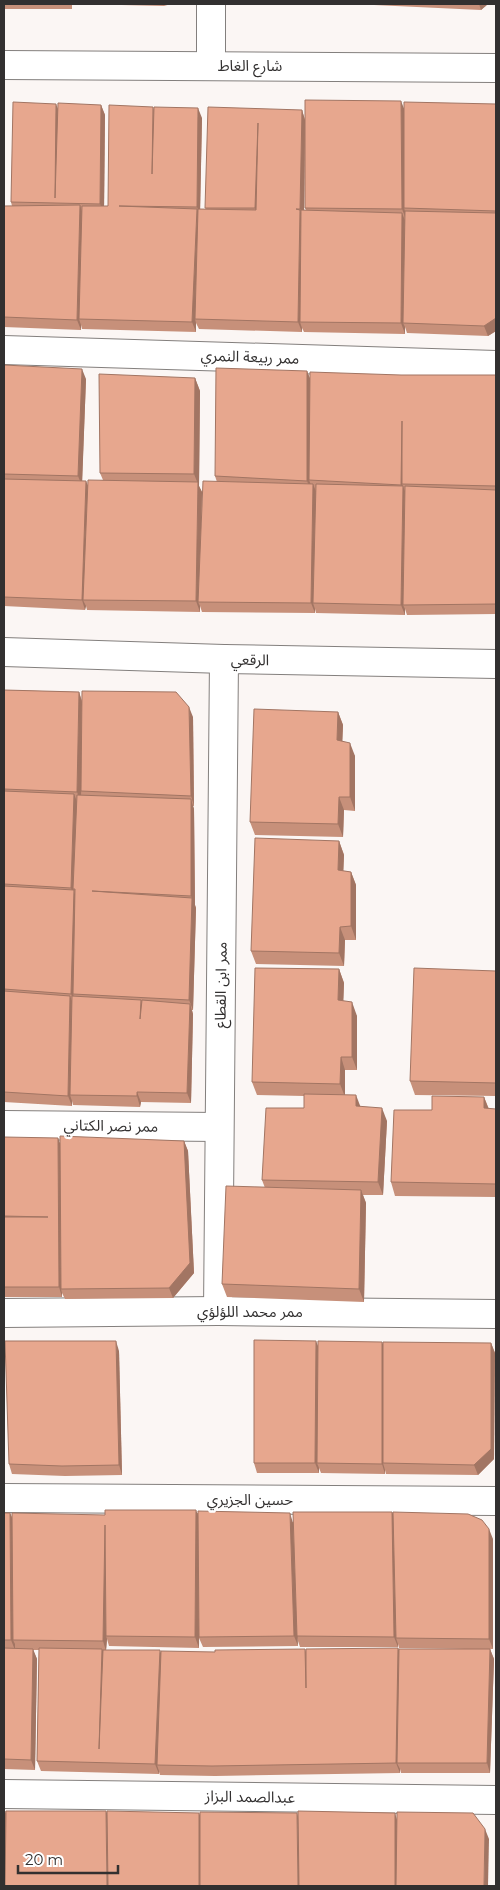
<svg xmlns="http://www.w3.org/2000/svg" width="500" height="1890" font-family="Montserrat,'Noto Sans Arabic',sans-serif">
	<rect width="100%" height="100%" fill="#fbf6f4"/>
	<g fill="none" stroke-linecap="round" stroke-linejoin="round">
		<g stroke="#837f7d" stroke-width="30">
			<g id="minor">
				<polyline points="211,4 211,66"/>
				<polyline points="4,65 496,68"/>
				<polyline points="4,350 496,365"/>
				<polyline points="4,652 224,659 496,664"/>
				<polyline points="4,1125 219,1127"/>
				<polyline points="218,1311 224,659"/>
				<polyline points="4,1313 218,1311 496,1314"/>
				<polyline points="4,1498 496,1501"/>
				<polyline points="4,1794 496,1800"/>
			</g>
		</g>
		<use href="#minor" stroke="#fff" stroke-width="28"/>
	</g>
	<g fill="#c7907a" fill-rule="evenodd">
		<rect x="4" y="4" width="68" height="5"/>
		<polygon points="79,4 171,4 164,6"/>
		<polygon points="373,4 488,4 481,10 374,5"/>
		<path d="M496,104v227l-8,5 -81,-3 -2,-6v7l-101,-2 -2,-4v4l-103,-3 -3,-6v9l-114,-3 -1,-4v5l-77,-3v-121h8l-1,-4 47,-94 43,-3 4,10 -1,91h4l45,-99 1,3 48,8 -2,91h6l-1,-1 97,-98 3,10 99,-12zM305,142v66l1,2h-2z"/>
		<polygon points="4,365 86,379 82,481 86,481 87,485 103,480 100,473 195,378 200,391 199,486 202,492 201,526 217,482 215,476 307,371 310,379 401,375 496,375 496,614 407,615 405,609 405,615 316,613 315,609 315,613 202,612 200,606 200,612 87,610 86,606 85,610 4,606"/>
		<polygon points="4,690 79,692 82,701 193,717 194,806 193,806 194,809 195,905 196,908 193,1010 192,1010 193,1014 191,1103 141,1102 140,1107 73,1105 72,1101 72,1106 4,1102"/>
		<polygon points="338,712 343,725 342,741 355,756 355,811 344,810 343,837 255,835 250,822"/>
		<polygon points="339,841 344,855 343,871 351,872 356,885 356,940 345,940 344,966 256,964 251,951"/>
		<polygon points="339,969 344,983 343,1001 357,1016 357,1070 345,1070 345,1095 360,1107 387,1121 383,1195 363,1195 366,1203 364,1302 227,1297 222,1284 265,1188 262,1180 304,1108 304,1096 257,1095 252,1082"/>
		<polygon points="496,971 496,1096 415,1095 410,1081"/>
		<polygon points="484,1097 489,1109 496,1109 496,1197 395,1196 391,1182 432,1110"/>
		<polygon points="4,1137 60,1143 184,1141 188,1151 194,1273 173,1298 65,1299 62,1293 62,1297 4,1297"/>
		<polygon points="491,1343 495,1353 494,1459 478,1475 386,1474 385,1470 385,1474 321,1473 319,1468 319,1473 257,1473 254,1463 318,1345 383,1346"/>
		<polygon points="119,1351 122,1475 65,1476 12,1474 9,1464"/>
		<path d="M392,1512l2,4 99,23v110h-3l4,10 -4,114h-89l-1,-4v4l-185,3 -55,-1 -1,-3v2l-118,-3 -4,-10 2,-111h-6l4,9 -2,111 -31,-1v-256h6l2,4 186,-4 95,9zM199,1638l4,9 95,-1 -1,-8 3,9h98v-3l1,4 66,1 -66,2 -1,-3 -92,4 -1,-3 -90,3 -54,1 -55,-3 1,-11 2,7 90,2z"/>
	</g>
	<g fill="#a27563">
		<polygon points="479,4 488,4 481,10"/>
		<polygon points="401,101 405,111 404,208 406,214 406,219 402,209"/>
		<polygon points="56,104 60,114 55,198"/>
		<polygon points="101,105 105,115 104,214 100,204"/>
		<polygon points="198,108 202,118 200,217 197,207"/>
		<polygon points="302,110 305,120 304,219 300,209"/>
		<polygon points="258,123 259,218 255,208"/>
		<polygon points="80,205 83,215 79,319 81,325 81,330 77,320"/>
		<polygon points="197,209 201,219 195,319 196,323 196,332 192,322"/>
		<polygon points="300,210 303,220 300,322 302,328 302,332 298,322"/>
		<polygon points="402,213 406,223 403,323 405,327 405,334 401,323"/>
		<polygon points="496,318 496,331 488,336 484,326"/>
		<polygon points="82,369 86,379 82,486 78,476"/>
		<polygon points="307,371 311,381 309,480 311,485 311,491 307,481"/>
		<polygon points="195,378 200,391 199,486 202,492 200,602 198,602 200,606 200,612 196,601 198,484 194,474"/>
		<polygon points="402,421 402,484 407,496 403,605 405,609 405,615 401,605 403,491 401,485"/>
		<polygon points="86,481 90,491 83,600 86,606 85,610 82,600"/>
		<polygon points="313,484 317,494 313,603 315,609 315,613 311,603"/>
		<polygon points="79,692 82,702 81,802 77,792"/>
		<polygon points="189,707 193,717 194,806 191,796"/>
		<polygon points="338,712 343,725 342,753 337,740"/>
		<polygon points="350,743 355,756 355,811 350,797"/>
		<polygon points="74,794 78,804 73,889 77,900 73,994 75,1000 75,1004 71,994 73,896 71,888"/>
		<polygon points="339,797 344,810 343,837 338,824"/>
		<polygon points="191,799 194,809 195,905 196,908 193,1010 189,1000 192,899 191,896"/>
		<polygon points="339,841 344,855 343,883 338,870"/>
		<polygon points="351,872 356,885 356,940 351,926"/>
		<polygon points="340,927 345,940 344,966 339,953"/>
		<polygon points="339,969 344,983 343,1013 338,1000"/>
		<polygon points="70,996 74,1006 70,1095 72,1101 72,1106 68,1096"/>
		<polygon points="352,1002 357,1016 357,1070 352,1057"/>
		<polygon points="190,1004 193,1014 191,1103 187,1093"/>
		<polygon points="341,1057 345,1070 345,1097 340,1084"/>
		<polygon points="137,1092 141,1102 140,1107 137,1096"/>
		<polygon points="356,1095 361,1108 356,1106"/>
		<polygon points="484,1097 489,1110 484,1108"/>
		<polygon points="382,1108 387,1121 383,1195 378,1182"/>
		<polygon points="58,1138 62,1148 61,1289 62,1293 62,1297 59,1287"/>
		<polygon points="184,1141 188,1151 194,1273 173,1298 169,1288"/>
		<polygon points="361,1190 366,1203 364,1302 359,1289"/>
		<polygon points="116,1341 119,1351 122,1475 119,1465"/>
		<polygon points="316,1341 320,1351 317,1463 319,1468 319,1473 315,1463"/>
		<polygon points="382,1342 386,1352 383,1463 385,1470 385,1474 382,1464"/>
		<polygon points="491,1343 495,1353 494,1459 478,1475 474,1465"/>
		<polygon points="196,1510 200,1520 199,1648 195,1637"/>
		<polygon points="392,1512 396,1522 396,1638 398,1644 398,1647 394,1637"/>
		<polygon points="10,1513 14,1523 13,1640 15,1644 15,1650 11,1640"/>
		<polygon points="290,1513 293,1523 298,1646 294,1636"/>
		<polygon points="105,1525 106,1636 107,1639 106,1651 103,1641"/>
		<polygon points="489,1529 493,1539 493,1649 489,1639"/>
		<polygon points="398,1648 402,1658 397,1763 400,1769 400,1773 396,1763"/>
		<polygon points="33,1649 37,1659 35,1770 31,1760"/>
		<polygon points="102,1649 106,1659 99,1749"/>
		<polygon points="490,1649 494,1659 490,1773 487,1763"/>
		<polygon points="160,1650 163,1660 157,1765 159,1771 159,1774 155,1764"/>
		<polygon points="5,1811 9,1821 7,1886 4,1886"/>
		<polygon points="106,1811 110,1821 110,1886 107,1886"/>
		<polygon points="199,1813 203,1823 202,1886 199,1886"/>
		<polygon points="297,1813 300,1823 301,1886 298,1886"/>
		<polygon points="395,1813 398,1823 398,1886 395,1886"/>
		<polygon points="485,1829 489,1839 488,1886 484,1886"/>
	</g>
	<g fill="#e7a78e" stroke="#a27563">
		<polygon points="305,100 401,101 402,209 305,208"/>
		<polygon points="13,102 56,104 55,198 58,103 101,105 100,204 11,202"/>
		<polygon points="404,102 496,104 496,211 404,208"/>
		<polygon points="109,105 153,107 152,174 154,107 198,108 197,207 119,206 197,209 192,322 79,319 82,206 108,206"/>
		<polygon points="208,107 302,110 300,209 296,209 300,210 298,322 195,319 198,209 256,210 258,123 255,208 205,208"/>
		<polygon points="80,205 77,320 4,317 4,206"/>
		<polygon points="301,210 402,213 401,323 300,322"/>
		<polygon points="405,211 496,213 496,318 484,326 403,323"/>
		<polygon points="4,365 82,369 78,476 4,474"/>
		<polygon points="216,368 307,371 307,481 215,476"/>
		<polygon points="310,372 401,375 496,375 496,486 402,484 402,421 401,485 309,480"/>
		<polygon points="99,374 195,378 194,474 100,473"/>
		<polygon points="4,479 86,481 82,600 4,597"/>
		<polygon points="88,480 198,482 196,601 83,600"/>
		<polygon points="203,481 313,484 311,603 198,602"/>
		<polygon points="316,484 403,486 401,605 313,603"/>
		<polygon points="405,486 496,490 496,604 403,605"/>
		<polygon points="4,690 79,692 77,792 4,789"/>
		<polygon points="82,691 176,692 189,707 191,796 81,791"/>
		<polygon points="254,709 338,712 337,740 350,743 350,797 339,797 338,824 250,822"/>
		<polygon points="4,791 74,794 71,888 4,884"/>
		<polygon points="77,795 191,799 191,896 92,891 192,898 189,1000 73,994 75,889 73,889"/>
		<polygon points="255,838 339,841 338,870 351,872 351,926 340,927 339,953 251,951"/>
		<polygon points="4,886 74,890 71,994 4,989"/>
		<polygon points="255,968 339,969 338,1000 352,1002 352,1057 341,1057 340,1084 252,1082"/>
		<polygon points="414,968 496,971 496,1083 410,1081"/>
		<polygon points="4,991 70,996 68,1096 4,1092"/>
		<polygon points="72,996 141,1000 140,1019 142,1000 190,1004 187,1093 137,1092 137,1096 70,1095"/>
		<polygon points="304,1094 356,1095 356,1106 382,1108 378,1182 262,1180 266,1108 304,1108"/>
		<polygon points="432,1096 484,1097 484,1108 496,1109 496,1184 391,1182 394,1110 432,1110"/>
		<polygon points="60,1136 184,1141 190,1263 169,1288 61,1289"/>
		<polygon points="4,1137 58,1138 59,1287 4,1287 4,1217 48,1217 4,1216"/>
		<polygon points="226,1186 361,1190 359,1289 222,1284"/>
		<polygon points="254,1340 316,1341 315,1463 254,1463"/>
		<polygon points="5,1341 116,1341 119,1465 62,1466 9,1464"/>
		<polygon points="318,1341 382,1342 382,1464 317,1463"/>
		<polygon points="383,1342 491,1343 491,1449 474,1465 383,1463"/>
		<polygon points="105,1510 196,1510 195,1637 106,1636 105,1525 103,1641 13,1640 12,1513 105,1515"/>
		<polygon points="198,1511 290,1513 294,1636 199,1637"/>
		<polygon points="293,1512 392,1512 394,1637 297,1636"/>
		<polygon points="393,1512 468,1514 482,1520 489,1529 489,1639 396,1638"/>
		<polygon points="4,1513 10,1513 11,1640 4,1640"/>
		<polygon points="4,1648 33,1649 31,1760 4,1759"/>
		<polygon points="39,1648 102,1649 99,1749 103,1650 160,1650 155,1764 37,1761"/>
		<polygon points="398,1648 396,1763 212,1766 157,1765 161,1651 215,1652 215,1650 305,1649 306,1688 306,1649"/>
		<polygon points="399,1649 490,1649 487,1763 397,1763"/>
		<polygon points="4,1811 5,1811 4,1872"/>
		<polygon points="6,1811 106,1811 107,1886 5,1886"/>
		<polygon points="107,1811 199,1813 199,1886 108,1886"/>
		<polygon points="298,1811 395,1813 395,1886 299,1886"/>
		<polygon points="200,1812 297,1813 298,1886 200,1886"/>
		<polygon points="397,1812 473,1813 485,1829 484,1886 396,1886"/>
	</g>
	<g text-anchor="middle" stroke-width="5" stroke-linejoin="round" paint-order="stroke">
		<g font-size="15" fill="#323030" stroke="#fff">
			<text x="250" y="71">شارع الغاط</text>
			<text transform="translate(250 357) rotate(2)" y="5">ممر ربيعة النمري</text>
			<text transform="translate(250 660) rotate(1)" y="5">الرقعي</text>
			<text transform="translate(221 985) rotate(-89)" y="5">ممر ابن القطاع</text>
			<text transform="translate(111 1126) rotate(1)" y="5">ممر نصر الكتاني</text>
			<text x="250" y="1317">ممر محمد اللؤلؤي</text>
			<text x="250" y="1505">حسين الجزيري</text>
			<text transform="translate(250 1797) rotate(1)" y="5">عبدالصمد البزاز</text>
		</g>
	</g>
	<rect width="500" height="1890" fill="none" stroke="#323030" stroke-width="10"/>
	<path d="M18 1865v8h100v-8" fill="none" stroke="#323030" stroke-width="2.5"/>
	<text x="25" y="1865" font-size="15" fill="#323030" stroke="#ffffff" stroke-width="4" paint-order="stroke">20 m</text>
</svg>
